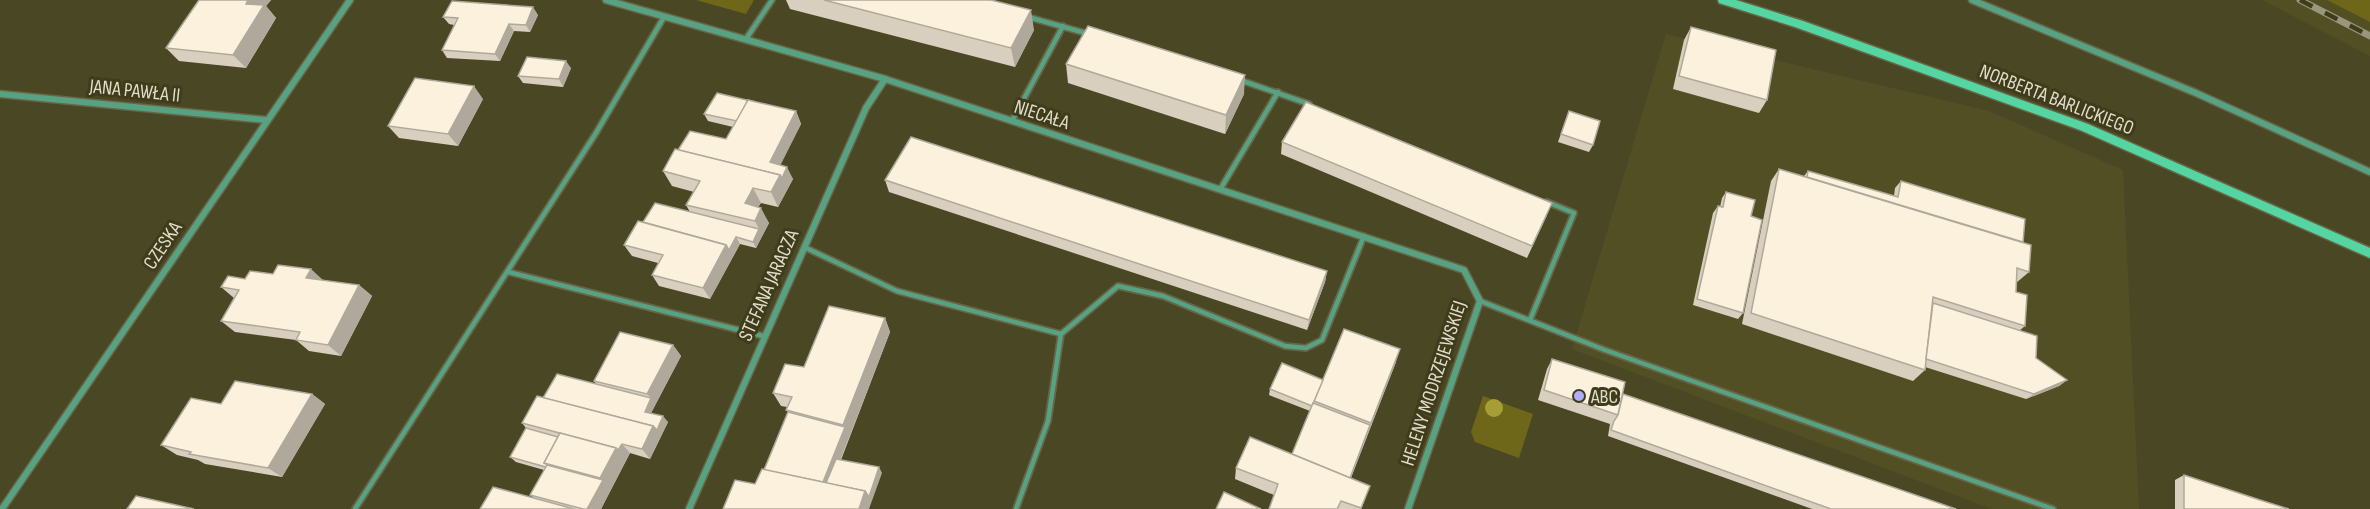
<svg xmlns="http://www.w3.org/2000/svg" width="2370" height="509" font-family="'Sofia Sans Condensed',sans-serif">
	<rect width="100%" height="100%" fill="#4a4725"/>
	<g fill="#534f25">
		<polygon points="2262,0 2327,0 2370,22 2370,56"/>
		<polygon points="1666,34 1989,111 2123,170 2139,509 1992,509 1572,349"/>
	</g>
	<g fill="#6e6719">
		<polygon points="696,0 754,0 746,14"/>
		<polygon points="2327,0 2370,0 2370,22"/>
		<polygon points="1483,396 1533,414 1519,458 1475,442 1471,432"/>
	</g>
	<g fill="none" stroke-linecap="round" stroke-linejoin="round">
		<g stroke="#686546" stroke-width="8">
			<g id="lane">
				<polyline points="1028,17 1089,34"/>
				<polyline points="746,39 772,0"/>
				<polyline points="1240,80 1309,104"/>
				<polyline points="1012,121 1063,26"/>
				<polyline points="1221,188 1278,92"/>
				<polyline points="804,247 897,291 1061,334"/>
				<polyline points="508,272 763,336"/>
				<polyline points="1480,301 1605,350 2053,509"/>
				<polyline points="1530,320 1574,213 1547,202"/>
				<polyline points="355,509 596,133 664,17"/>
				<polyline points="1016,509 1048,421 1061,334 1118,286 1163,296 1285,346 1306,348 1322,340 1364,236"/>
			</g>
		</g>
		<g stroke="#686546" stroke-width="9">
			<g id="street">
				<polyline points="606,0 885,79 1464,270 1480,301 1408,509"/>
				<polyline points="1972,0 2196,93 2370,172"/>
				<polyline points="0,94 266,120"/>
				<polyline points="2,509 350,0"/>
				<polyline points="689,509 866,108 885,79"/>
			</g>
		</g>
		<g stroke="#686546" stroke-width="3">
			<polygon id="secondary" points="1718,0 1736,0 1803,21 2088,124 2370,248 2370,258 2080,130 1795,27 1719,3"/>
		</g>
		<use href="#lane" stroke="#57a282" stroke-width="4.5"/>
		<use href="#street" stroke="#57a282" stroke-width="6"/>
		<use href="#secondary" fill="#54d5a2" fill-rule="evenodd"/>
		<g stroke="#98977c" stroke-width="7">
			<polyline id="rail" points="2300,0 2370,36"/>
		</g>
		<use href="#rail" stroke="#403c1b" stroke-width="4.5" stroke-dasharray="14" stroke-linecap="butt"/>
	</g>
	<circle fill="#a69d36" cx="1494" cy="408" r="9"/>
	<g fill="#d8cfbe">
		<polygon points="199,0 271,0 266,6 276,18 246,68 179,61 166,48"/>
		<polygon points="786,0 991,0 1034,30 1015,67 790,9"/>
		<polygon points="538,15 530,32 514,31 500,61 447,58 442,50 454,25 449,24 443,17"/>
		<polygon points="1691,27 1767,100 1759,113 1673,89 1684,40"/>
		<polygon points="1066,64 1244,94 1225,134 1068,83"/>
		<polygon points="571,68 563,87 523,83 518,76"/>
		<polygon points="483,99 458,146 399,138 388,126"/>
		<polygon points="796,111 801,124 780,165 793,179 778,207 761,203 758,207 769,223 756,248 740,244 710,299 659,286 652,275 658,263 632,256 624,245 643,222 690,212 686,205 694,192 672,186 663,171 678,150 726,139 733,127 708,121 704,114"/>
		<polygon points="1569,111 1593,145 1589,152 1558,142"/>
		<polygon points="1282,142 1547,215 1527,258 1281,154"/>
		<polygon points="1779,169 1804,176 1808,171 1894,196 1895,188 1901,181 2023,242 2029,272 2016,283 2016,292 2025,326 2019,331 2036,358 2067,380 2059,386 2026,399 1925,367 1925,370 1913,381 1742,324 1771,181"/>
		<polygon points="885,180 1327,271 1325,282 1307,330 889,192"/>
		<polygon points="1726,192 1751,216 1743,313 1738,319 1693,305 1713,213 1718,206 1720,207 1722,198"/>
		<polygon points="323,281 359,285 372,296 341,356 309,351 296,340 235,332 221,321 234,298 221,287"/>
		<polygon points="885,318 890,332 841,460 882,473 764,470 788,412 786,410 787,407 781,406 773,393 804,367"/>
		<polygon points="673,345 681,356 651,413 668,422 650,459 630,453 601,509 480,509 534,498 530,495 544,470 516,462 510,457 526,428 522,423 543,398 597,385 594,381"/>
		<polygon points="1552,359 1623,394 1956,509 1812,509 1608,436 1610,424 1538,400 1547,369"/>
		<polygon points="1396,362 1351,478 1366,497 1361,509 1269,509 1274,495 1235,479 1236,468 1292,454 1310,411 1269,395 1270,389 1323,380"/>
		<polygon points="312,394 325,404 282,477 205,464 198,460 177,455 161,445 221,404"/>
		<polygon points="2184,475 2289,509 2175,509 2175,480"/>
	</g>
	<g fill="#b0a99b">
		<polygon points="248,0 271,0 266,6 276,18 246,68 233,55 246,4"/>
		<polygon points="533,7 538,15 530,32 526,25"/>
		<polygon points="1031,10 1034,30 1015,67 1011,48"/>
		<polygon points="509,24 514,31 500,61 495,54"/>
		<polygon points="566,61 571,68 563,87 559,79"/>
		<polygon points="1245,75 1244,94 1225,134 1226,115"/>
		<polygon points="474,86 483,99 458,146 448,134"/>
		<polygon points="796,111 801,124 776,174 770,162"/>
		<polygon points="787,167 793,179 778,207 771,192 780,175"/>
		<polygon points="753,188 761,203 757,208 745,203"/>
		<polygon points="761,208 769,223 756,248 753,242 759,229 755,221"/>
		<polygon points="736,237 740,244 710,299 703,288 726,245"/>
		<polygon points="311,269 324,281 306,278"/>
		<polygon points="1327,271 1325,282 1307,330 1309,320"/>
		<polygon points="359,285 372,296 341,356 328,345"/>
		<polygon points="885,318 890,332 829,489 822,484 845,427 843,425"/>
		<polygon points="673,345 681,356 649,417 645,412 651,398 647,394"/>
		<polygon points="1400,349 1396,362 1346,489 1349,480"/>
		<polygon points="2067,380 2059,386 2026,399 2034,394"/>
		<polygon points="312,394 325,404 282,477 268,468"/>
		<polygon points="663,416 668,422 650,459 642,449 653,426"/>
		<polygon points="622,444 630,453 601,509 587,509 603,480 600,478 616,448"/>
		<polygon points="879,467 882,473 869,509 859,509 865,491"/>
	</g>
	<g fill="#fbf1dd" stroke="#b0a99b" stroke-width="1.5">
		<polygon points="199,0 248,0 246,4 264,5 233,55 166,48"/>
		<polygon points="824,0 991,0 1031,10 1011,48"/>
		<polygon points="452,1 533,7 526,25 509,24 495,54 442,50 458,18 443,17"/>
		<polygon points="1088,26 1245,75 1226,115 1066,64"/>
		<polygon points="1691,27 1776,50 1767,100 1679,76"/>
		<polygon points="527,57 566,61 559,79 518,76"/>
		<polygon points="415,78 474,86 448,134 388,126"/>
		<polygon points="717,93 755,102 748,100 737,121 704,114"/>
		<polygon points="748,100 796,111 770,162 787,167 782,178 780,175 678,150 690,131 726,139"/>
		<polygon points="1306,102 1552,203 1532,246 1282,142"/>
		<polygon points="1569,111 1600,121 1593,145 1561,134"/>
		<polygon points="911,137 1327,271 1309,320 885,180"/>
		<polygon points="675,149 780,175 771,192 753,188 750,194 745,203 761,208 755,221 686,205 700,181 663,171"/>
		<polygon points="1779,169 2031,245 2029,272 2017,268 2016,292 2027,295 2025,326 1933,297 1925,370 1751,313"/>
		<polygon points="1808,171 1898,197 1901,181 2025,219 2023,242 1807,177"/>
		<polygon points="1726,192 1755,200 1751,216 1762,220 1743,313 1697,299 1718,206 1723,207"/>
		<polygon points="655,203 759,229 753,242 736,237 729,250 726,245 643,222"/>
		<polygon points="638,221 726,245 703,288 652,275 663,255 624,245"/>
		<polygon points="278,265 311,269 306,278 359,285 328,345 296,340 300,332 221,321 239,290 221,287 228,276 245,279 250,271 273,274"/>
		<polygon points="1933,303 2037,336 2036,358 2067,380 2034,394 1926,359"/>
		<polygon points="829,306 885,318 843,425 786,410 792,397 773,393 785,364 804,367"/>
		<polygon points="1344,329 1400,349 1371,423 1314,401"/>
		<polygon points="620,332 673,345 647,394 594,381"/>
		<polygon points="1552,359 1625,382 1618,415 1544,390"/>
		<polygon points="1282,363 1323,380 1312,406 1270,389"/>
		<polygon points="557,374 651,398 645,412 663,416 657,430 653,426 543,398"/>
		<polygon points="235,381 312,394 268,468 189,454 191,452 161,445 191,398 221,404"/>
		<polygon points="1623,394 1956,509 1831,509 1611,430 1614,421 1618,415"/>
		<polygon points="537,396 653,426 642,449 622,444 618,450 616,448 522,423"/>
		<polygon points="1313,403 1370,425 1350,478 1292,454"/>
		<polygon points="788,412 845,427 823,482 764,470"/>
		<polygon points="526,428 558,437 544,463 547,465 546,467 510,457"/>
		<polygon points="560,433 616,448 600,478 544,463"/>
		<polygon points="1250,437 1370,486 1361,508 1341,501 1337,509 1269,509 1278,484 1236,468"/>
		<polygon points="836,459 879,467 869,497 865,491 826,483"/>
		<polygon points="547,465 603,480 587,509 583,509 530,495"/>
		<polygon points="762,469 865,491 859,509 723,509 735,480 755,484"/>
		<polygon points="2184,475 2260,500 2289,509 2184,509"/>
		<polygon points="493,487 574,509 480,509"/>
		<polygon points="1224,492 1261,509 1216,509"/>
		<polygon points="136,496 194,509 127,509"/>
	</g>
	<circle fill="#afaefa" stroke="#403c1b" stroke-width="2" cx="1579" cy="396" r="6"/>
	<g text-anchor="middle" stroke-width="6" stroke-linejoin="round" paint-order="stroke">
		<g font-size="20" fill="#dfdecb" stroke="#403c1b">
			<text transform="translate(135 90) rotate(6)" y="7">JANA PAWŁA II</text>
			<text transform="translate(2057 99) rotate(21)" y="7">NORBERTA BARLICKIEGO</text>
			<text transform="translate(1042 114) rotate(18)" y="7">NIECAŁA</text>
			<text transform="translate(162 245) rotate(-56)" y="7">CZESKA</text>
			<text transform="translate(768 285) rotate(-66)" y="7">STEFANA JARACZA</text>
			<text transform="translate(1433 383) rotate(-72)" y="7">HELENY MODRZEJEWSKIEJ</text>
		</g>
		<g font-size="20" fill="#dfdecb" stroke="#403c1b" text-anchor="start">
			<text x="1591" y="403">ABC</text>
		</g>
	</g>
</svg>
